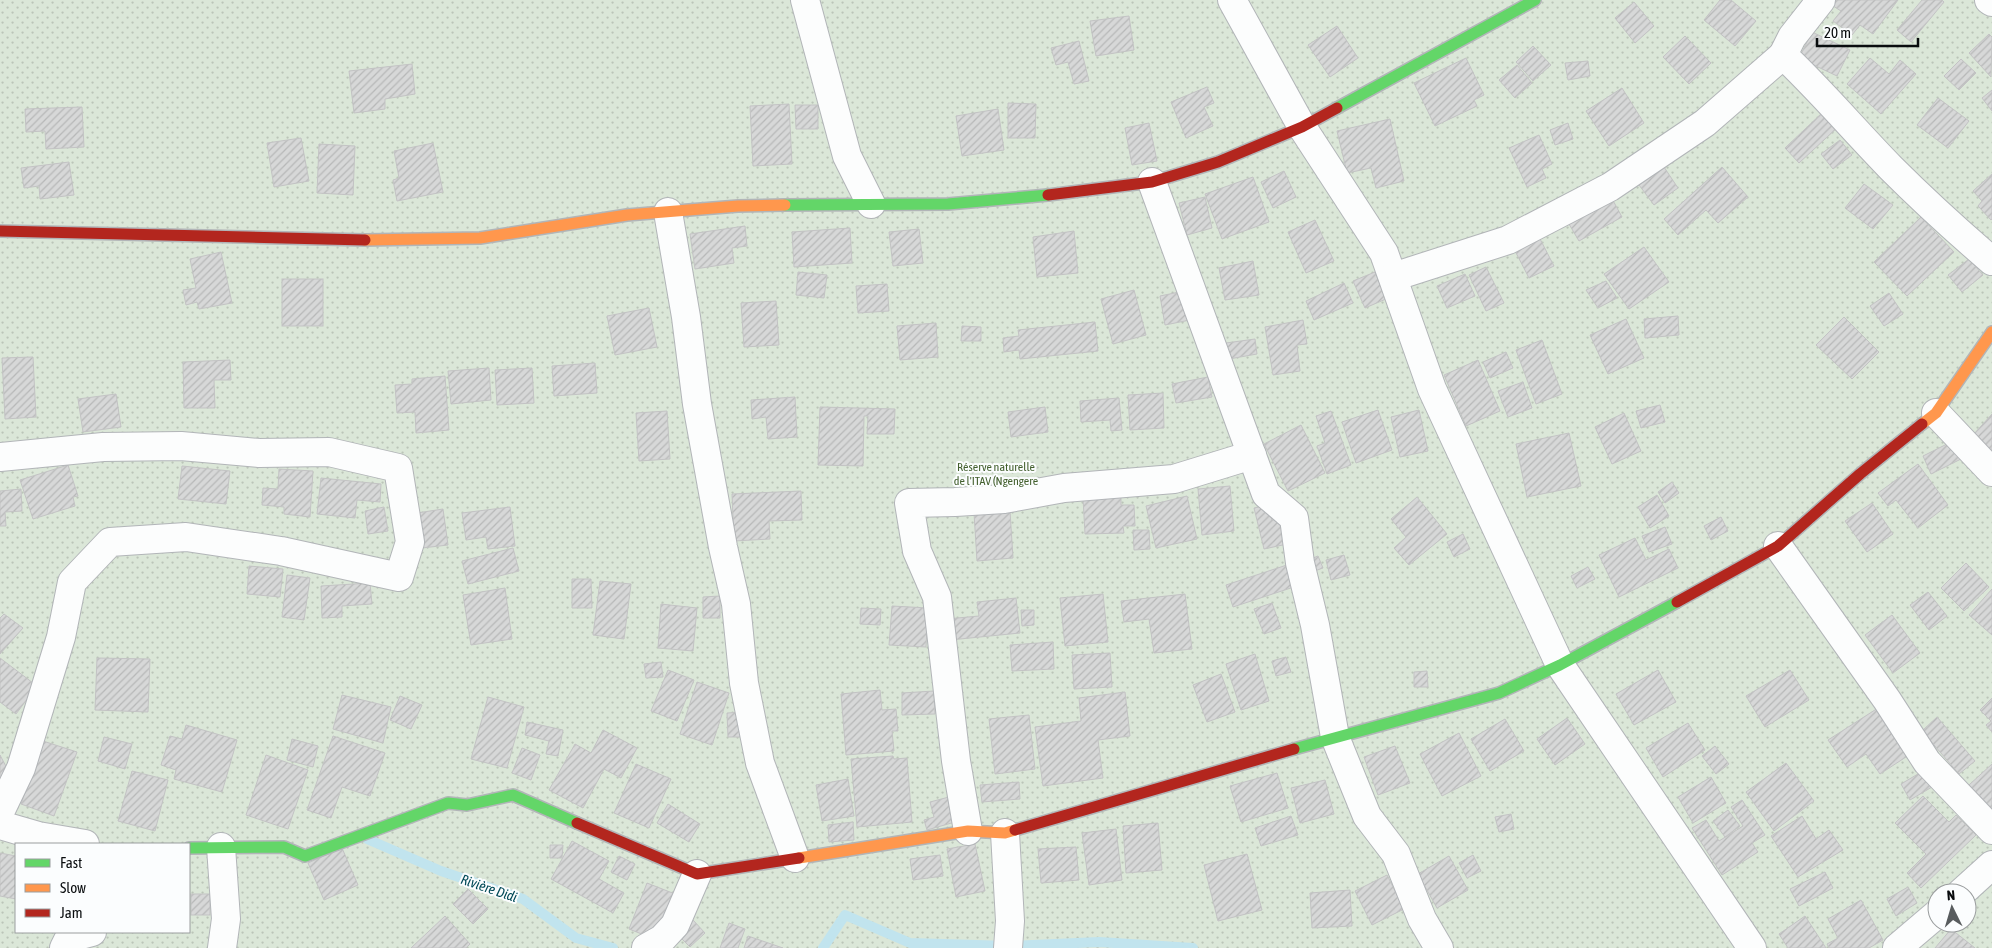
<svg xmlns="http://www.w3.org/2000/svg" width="1992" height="948" font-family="'Asap Condensed',sans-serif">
	<defs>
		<pattern id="park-dots" width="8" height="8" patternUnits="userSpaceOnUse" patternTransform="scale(1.25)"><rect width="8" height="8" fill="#dbe7d8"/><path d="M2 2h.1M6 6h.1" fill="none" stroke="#bbc5b8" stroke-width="1.8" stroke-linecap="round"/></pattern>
		<pattern id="building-hatch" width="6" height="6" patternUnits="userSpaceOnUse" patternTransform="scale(1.25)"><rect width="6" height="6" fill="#d7d8d8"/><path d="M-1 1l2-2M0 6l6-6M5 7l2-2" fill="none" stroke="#b7b8b8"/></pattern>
	</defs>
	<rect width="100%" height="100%" fill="#ecf0f4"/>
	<path fill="url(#park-dots)" fill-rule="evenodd" d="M0,0h1992v948h-1992zM16,844h173v88h-173zM1937,893h30v30h-30z"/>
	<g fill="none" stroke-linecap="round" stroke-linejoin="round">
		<g stroke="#c1e4ee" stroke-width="10">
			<polyline points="367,839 441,871 523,899 576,938 613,948"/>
			<polyline points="823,948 845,915 910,943 1009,946 1099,942 1193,948"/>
		</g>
	</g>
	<g fill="url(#building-hatch)" stroke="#c3c3c4">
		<polygon points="1720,0 1731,0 1756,21 1735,46 1704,20"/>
		<polygon points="1833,0 1898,0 1873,34 1860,25 1852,35 1833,21 1841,11 1830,4"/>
		<polygon points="1922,0 1942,0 1944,2 1911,42 1897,30"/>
		<polygon points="1634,2 1654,26 1635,43 1615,18"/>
		<polygon points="1129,16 1134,50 1096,56 1090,21"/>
		<polygon points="1337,26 1358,58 1330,77 1308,45"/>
		<polygon points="1812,32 1850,50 1837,76 1799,58"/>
		<polygon points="1989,34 1992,37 1991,77 1969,53"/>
		<polygon points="1685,36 1711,63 1689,84 1663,57"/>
		<polygon points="1079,41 1089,81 1074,84 1068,62 1056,65 1051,48"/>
		<polygon points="1533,46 1551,65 1533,81 1516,62"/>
		<polygon points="1466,58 1484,95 1474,100 1477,106 1435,126 1414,83"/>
		<polygon points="1870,58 1889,74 1900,60 1916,74 1881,114 1847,84"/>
		<polygon points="1961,59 1976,73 1959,90 1944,76"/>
		<polygon points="1588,61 1590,76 1568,80 1565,63"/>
		<polygon points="412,64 415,94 385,99 385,109 354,113 349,71"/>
		<polygon points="1517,65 1532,83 1515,98 1499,80"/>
		<polygon points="1207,87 1214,103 1204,107 1213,126 1186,138 1171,102"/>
		<polygon points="1622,88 1644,123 1609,146 1586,111"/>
		<polygon points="1992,90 1992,111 1982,98"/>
		<polygon points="1938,98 1969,121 1948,148 1917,125"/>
		<polygon points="1008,103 1036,104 1035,138 1008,138"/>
		<polygon points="789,104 792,164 753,166 750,106"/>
		<polygon points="795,105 818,105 818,129 796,129"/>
		<polygon points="82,107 84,147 46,149 45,131 26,132 25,109"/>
		<polygon points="998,109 1004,150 962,156 956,116"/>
		<polygon points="1823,112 1838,127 1799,163 1785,148"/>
		<polygon points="1390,119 1404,181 1376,188 1371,168 1347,173 1337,131"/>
		<polygon points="1149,123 1157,161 1132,165 1125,128"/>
		<polygon points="1568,123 1573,139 1555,145 1550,130"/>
		<polygon points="1539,135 1552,164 1542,169 1546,178 1527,187 1509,148"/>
		<polygon points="301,138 309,181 274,187 267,143"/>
		<polygon points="1840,140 1852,155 1833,169 1821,154"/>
		<polygon points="433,143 443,192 397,201 393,180 399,178 394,151"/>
		<polygon points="319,144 355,146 353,195 317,193"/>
		<polygon points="69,162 74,195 40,199 39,186 24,188 21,168"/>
		<polygon points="1664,167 1678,188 1654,205 1639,185"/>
		<polygon points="1722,167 1748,197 1718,223 1706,210 1678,235 1664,219"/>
		<polygon points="1284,171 1296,197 1273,208 1261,182"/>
		<polygon points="1992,174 1992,219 1991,220 1978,206 1982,201 1973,191"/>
		<polygon points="1253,177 1269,222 1222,239 1205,194"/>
		<polygon points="1864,184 1893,205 1873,229 1845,208"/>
		<polygon points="1610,195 1622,217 1579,241 1566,219"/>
		<polygon points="1205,197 1212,228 1187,235 1179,203"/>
		<polygon points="1921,217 1954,252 1907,296 1874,262"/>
		<polygon points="1315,220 1334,261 1306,273 1288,232"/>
		<polygon points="745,226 747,246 732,248 734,263 695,269 690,234"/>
		<polygon points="850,228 852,263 794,267 792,232"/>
		<polygon points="919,229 923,263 893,266 889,232"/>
		<polygon points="1074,231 1078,273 1037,277 1033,237"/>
		<polygon points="1538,235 1554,266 1529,278 1513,247"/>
		<polygon points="1644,247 1669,282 1629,309 1604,274"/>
		<polygon points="221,252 232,303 199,309 197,302 186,305 183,290 196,288 190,259"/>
		<polygon points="1969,259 1983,275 1962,292 1948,275"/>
		<polygon points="1253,261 1259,295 1225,300 1219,268"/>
		<polygon points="1486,267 1504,303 1486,311 1469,275"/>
		<polygon points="798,272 827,275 824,298 796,295"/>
		<polygon points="1375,272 1386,299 1365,308 1353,281"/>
		<polygon points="1465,274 1475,296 1447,308 1437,286"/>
		<rect x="282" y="279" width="41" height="47"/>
		<polygon points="1606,281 1617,298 1598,308 1586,290"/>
		<polygon points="1344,283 1353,303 1314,320 1306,301"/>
		<polygon points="887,284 889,311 858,313 856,286"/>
		<polygon points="1134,290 1146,335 1113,344 1101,299"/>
		<polygon points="1184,291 1190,320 1165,325 1160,296"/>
		<polygon points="1889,293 1903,314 1884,326 1870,306"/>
		<polygon points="776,301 779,345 744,347 741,303"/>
		<polygon points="649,308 657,347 615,355 607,316"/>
		<polygon points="1678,316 1679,335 1645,338 1644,319"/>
		<polygon points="1844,317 1879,352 1852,379 1816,345"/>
		<polygon points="1626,319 1644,358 1608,374 1590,335"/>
		<polygon points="1303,320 1307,344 1297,345 1300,371 1273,375 1265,327"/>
		<polygon points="1095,322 1098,351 1020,359 1019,350 1004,352 1003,338 1019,336 1018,330"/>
		<polygon points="936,323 938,357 900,360 897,326"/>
		<polygon points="962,326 981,327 981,341 961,341"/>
		<polygon points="1255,339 1257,354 1229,359 1226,343"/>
		<polygon points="1542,340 1562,394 1536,404 1516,350"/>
		<polygon points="1506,352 1513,368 1490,378 1483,362"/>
		<polygon points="33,357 36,417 5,419 2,358"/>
		<polygon points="230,360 231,380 214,380 215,408 184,408 183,362"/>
		<polygon points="1478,360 1500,411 1466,426 1444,375"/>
		<polygon points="595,363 597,393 554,396 552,366"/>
		<polygon points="489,368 491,400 451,404 448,371"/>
		<polygon points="532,368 534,403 497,405 495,370"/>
		<polygon points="445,376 449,430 416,433 415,412 397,413 395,385 412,384 412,379"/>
		<polygon points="1208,377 1212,397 1176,403 1172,384"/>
		<polygon points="1523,382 1532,408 1508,417 1498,391"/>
		<polygon points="1163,393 1164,428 1130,430 1128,395"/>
		<polygon points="116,394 121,427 83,432 78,399"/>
		<polygon points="795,397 797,437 768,439 766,417 752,419 751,400"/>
		<polygon points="1119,398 1122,430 1111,431 1110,420 1081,422 1080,401"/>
		<polygon points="1660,405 1665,422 1641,428 1636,411"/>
		<polygon points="820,407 895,409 894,434 867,434 868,416 864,416 863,466 818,465"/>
		<polygon points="1045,407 1048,432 1011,437 1008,412"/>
		<polygon points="1378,410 1392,450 1356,463 1342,422"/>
		<polygon points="1419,410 1428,451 1400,457 1391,417"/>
		<polygon points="667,411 670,459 639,461 636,413"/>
		<polygon points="1331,411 1351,465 1327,474 1317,446 1325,443 1316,416"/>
		<polygon points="1624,413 1641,451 1612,464 1595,427"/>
		<polygon points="1992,414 1992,452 1973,435"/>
		<polygon points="1301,425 1325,473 1288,491 1264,444"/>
		<polygon points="1569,433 1581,486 1527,497 1516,444"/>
		<polygon points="1955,440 1963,458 1931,474 1923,456"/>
		<polygon points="1918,464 1948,505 1918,528 1896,500 1888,506 1878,493"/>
		<polygon points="68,465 78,496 73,497 75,506 33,519 20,480"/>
		<polygon points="182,466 230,471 226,504 178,499"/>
		<polygon points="279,469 313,471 310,517 284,514 284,507 262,505 263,488 278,489"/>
		<polygon points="321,478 381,484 380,502 357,500 355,518 317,514"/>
		<polygon points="1672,482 1679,493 1665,503 1658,492"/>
		<polygon points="1230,486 1234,531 1202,535 1198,489"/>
		<polygon points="21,489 22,511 5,512 6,526 0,526 0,491"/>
		<polygon points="801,491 802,520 769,521 770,539 734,541 732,494"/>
		<polygon points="1657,495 1669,516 1650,528 1638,507"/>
		<polygon points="1187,496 1197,539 1156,548 1146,506"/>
		<polygon points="1121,497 1121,505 1134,505 1135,526 1123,526 1124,533 1085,534 1083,498"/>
		<polygon points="1417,497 1447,534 1409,565 1394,548 1406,537 1391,519"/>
		<polygon points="1872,503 1893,534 1867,552 1845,521"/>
		<polygon points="1268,505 1272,520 1286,517 1292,543 1264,549 1254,508"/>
		<polygon points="384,507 388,531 368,534 365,511"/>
		<polygon points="510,507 515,546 488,549 486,537 466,540 462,513"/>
		<polygon points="443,509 448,545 422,548 417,513"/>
		<polygon points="1010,511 1013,558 977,561 974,513"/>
		<polygon points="1721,517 1728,531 1711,540 1704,526"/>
		<polygon points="1665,527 1672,544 1649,552 1642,536"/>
		<polygon points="1133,530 1149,530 1150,549 1134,550"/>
		<polygon points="1463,534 1470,549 1454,557 1447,542"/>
		<polygon points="1635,538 1646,560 1669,549 1678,568 1619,597 1599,555"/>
		<polygon points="513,548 519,571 468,584 462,561"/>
		<polygon points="1344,555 1350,575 1331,580 1326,560"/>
		<polygon points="1318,556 1323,568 1306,574 1301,563"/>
		<polygon points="1296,562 1303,584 1233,607 1226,585"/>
		<polygon points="1966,563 1989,587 1964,611 1941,588"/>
		<polygon points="249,566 283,569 280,597 247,594"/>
		<polygon points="1588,567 1595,579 1577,588 1571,576"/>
		<polygon points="287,575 310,578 304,620 282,617"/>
		<polygon points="572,579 591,579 592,608 572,608"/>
		<polygon points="600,581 631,584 624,639 593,635"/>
		<polygon points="370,583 372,604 342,606 342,617 322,618 321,586"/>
		<polygon points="505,588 512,639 471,645 463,595"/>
		<polygon points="1992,589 1992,635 1969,615"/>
		<polygon points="1928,592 1947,616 1929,630 1910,605"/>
		<polygon points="1103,594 1108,642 1065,646 1060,598"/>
		<polygon points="1185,594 1192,649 1154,653 1149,619 1124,622 1121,601"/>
		<polygon points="720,596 720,618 703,618 703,597"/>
		<polygon points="1016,598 1020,633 950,640 947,619 979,616 977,602"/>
		<polygon points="1272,603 1281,628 1264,634 1254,609"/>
		<polygon points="661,604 697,608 693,651 658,648"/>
		<polygon points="892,606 928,608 926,647 889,645"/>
		<polygon points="861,608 881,609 880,625 860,624"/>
		<polygon points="1021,610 1034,610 1034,625 1022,626"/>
		<polygon points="4,614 23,628 0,654 0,618"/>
		<polygon points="1892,615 1920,653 1893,673 1865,635"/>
		<polygon points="1053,642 1054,669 1012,671 1010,645"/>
		<polygon points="1110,653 1112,687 1074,689 1072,655"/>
		<polygon points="1255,654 1269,701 1241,710 1226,664"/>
		<polygon points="1286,657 1291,672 1276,676 1272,661"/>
		<polygon points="0,658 37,686 16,714 0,702"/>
		<polygon points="97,658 150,659 148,712 95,710"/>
		<polygon points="661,662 663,677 646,678 644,664"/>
		<polygon points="668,670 694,680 677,721 651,711"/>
		<polygon points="1658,670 1676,702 1634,725 1616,694"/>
		<polygon points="1790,670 1809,700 1765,727 1746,696"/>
		<polygon points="1427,671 1428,687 1414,687 1414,672"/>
		<polygon points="1221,674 1235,712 1207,722 1193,685"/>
		<polygon points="697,682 729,693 712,745 680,734"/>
		<polygon points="880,690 882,710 896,709 898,731 892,731 894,751 846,755 841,694"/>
		<polygon points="934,691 935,714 902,715 902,693"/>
		<polygon points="1125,692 1130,736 1098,740 1103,778 1043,786 1035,727 1081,721 1079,698"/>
		<polygon points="342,695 391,707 383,743 333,729"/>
		<polygon points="400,696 422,705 411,729 390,720"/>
		<polygon points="488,697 524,707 507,768 471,759"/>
		<polygon points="1992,698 1992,732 1986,725 1991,721 1980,710"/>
		<polygon points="1878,708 1909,755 1880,774 1866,754 1847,767 1828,740"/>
		<polygon points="745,712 746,737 728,737 727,713"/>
		<polygon points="1029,715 1035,769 995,774 989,719"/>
		<polygon points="1937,717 1975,761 1959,774 1922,731"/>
		<polygon points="1567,718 1585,744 1555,765 1537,739"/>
		<polygon points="1505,719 1524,751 1490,771 1471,739"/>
		<polygon points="527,722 563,730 558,756 546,754 549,741 525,735"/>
		<polygon points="1688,723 1705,750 1663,777 1646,748"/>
		<polygon points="186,725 237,740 222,792 174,779 176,770 161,765 170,736 182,739"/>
		<polygon points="603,730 637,748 621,778 604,769 583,808 549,790 575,744 591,753"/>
		<polygon points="1459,733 1481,776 1442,796 1420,754"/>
		<polygon points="333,736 385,753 370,796 342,787 331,818 307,810"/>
		<polygon points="104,737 132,744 125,769 98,761"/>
		<polygon points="292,739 318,746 313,767 287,760"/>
		<polygon points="43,741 77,752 54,816 21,804"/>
		<polygon points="1395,746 1410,783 1378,795 1364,757"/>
		<polygon points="1715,746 1729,764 1716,774 1702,756"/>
		<polygon points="522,748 540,755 531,780 512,773"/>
		<polygon points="0,755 11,776 0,782"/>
		<polygon points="266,755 308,770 288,829 246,815"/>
		<polygon points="893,756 894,759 907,758 912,822 857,827 851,759"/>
		<polygon points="1786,763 1814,801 1774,831 1746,792"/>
		<polygon points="636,764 671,779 649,828 614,813"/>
		<polygon points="1992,764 1992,809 1969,785"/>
		<polygon points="132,771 168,780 155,831 118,821"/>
		<polygon points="1923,771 1932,787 1910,800 1901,784"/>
		<polygon points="1277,773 1288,808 1241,822 1230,786"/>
		<polygon points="1711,777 1726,803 1693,823 1678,797"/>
		<polygon points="848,779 854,816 822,821 816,785"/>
		<polygon points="1325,780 1334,814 1300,823 1291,788"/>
		<polygon points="1019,782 1020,799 982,802 980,785"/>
		<polygon points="1923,796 1949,822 1956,815 1976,835 1921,888 1907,873 1926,854 1895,823"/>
		<polygon points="949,797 955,822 927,830 924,820 934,817 930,802"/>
		<polygon points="1742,800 1765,835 1752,843 1758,852 1722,875 1692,828 1706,820 1719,841 1743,826 1731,807"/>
		<polygon points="668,804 700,824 689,842 657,823"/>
		<polygon points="1728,810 1740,826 1725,837 1713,821"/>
		<polygon points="1511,814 1514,829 1499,832 1495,817"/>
		<polygon points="1291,816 1298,835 1261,846 1255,828"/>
		<polygon points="1802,816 1816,839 1829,830 1843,850 1798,877 1771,836"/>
		<polygon points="853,822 854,840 829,842 828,825"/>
		<polygon points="1158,823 1162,870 1126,873 1123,826"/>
		<polygon points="1116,829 1122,880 1089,885 1082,833"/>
		<polygon points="572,841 609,861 599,879 624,893 613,913 551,879"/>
		<polygon points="975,844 985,891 956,897 947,849"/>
		<polygon points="550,845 563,845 562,858 550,858"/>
		<polygon points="1076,847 1079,880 1041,883 1038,849"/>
		<polygon points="342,848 358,885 324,900 308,863"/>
		<polygon points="0,853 16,856 16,899 0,896"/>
		<polygon points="1247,854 1262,910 1218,921 1204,865"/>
		<polygon points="940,855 943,876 913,880 910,859"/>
		<polygon points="1473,855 1481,871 1467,878 1459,863"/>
		<polygon points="619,856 635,864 627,880 611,872"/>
		<polygon points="1449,856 1468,890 1437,908 1418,874"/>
		<polygon points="1825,872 1833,888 1799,906 1790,889"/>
		<polygon points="1387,875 1404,909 1372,925 1355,891"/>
		<polygon points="647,883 675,894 657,940 629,929"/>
		<polygon points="1908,887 1917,903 1896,916 1887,899"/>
		<polygon points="468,889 488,909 473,924 453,904"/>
		<polygon points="1350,890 1352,926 1312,928 1310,893"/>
		<rect x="191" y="894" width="19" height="21"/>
		<polygon points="1861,900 1883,940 1869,948 1829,948 1827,944 1838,938 1828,919"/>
		<polygon points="445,916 470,944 466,948 411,948"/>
		<polygon points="1805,916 1826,948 1788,948 1779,934"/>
		<polygon points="693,920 705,933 690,947 677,934"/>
		<polygon points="729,923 745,929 738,948 720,948"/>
		<polygon points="1951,929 1975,948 1935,948"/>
		<polygon points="748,936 783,948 744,948"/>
	</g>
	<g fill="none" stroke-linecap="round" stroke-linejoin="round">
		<g stroke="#b2b5b8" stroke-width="30">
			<g id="street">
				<polyline points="805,0 847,156 871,204"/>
				<polyline points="1232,0 1302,127 1384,253 1432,389 1560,665 1752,948"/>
				<path d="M1821,0l-29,37 -9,18c38,36 71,75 108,113 32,32 66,63 101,93"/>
				<polyline points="1989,0 1992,2"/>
				<polyline points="1152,182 1266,494 1294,518 1300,563 1315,625 1335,737 1367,816 1396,854 1422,919 1439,948"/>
				<polyline points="668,212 686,317 697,404 723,547 736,604 744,683 760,763 795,858"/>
				<polyline points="1393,277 1508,240 1610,187 1705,123 1783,55"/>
				<polyline points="1936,413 1992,472"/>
				<polyline points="0,457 103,447 181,446 259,453 329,452 398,468 410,542 399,577 281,551 186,537 110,542 72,582 61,637 21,768 0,812"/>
				<polyline points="1778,546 1887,700 1927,762 1992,830"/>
				<polyline points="0,825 38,836 85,844"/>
				<polyline points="968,831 956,761 937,597 917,551 909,503 955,502 1004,499 1064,488 1174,479 1252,455"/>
				<polyline points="1005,833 1010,921 1008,948"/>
				<polyline points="221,847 226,919 222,948"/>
				<polyline points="1961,893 1992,865"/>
				<polyline points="64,948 69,938 92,932"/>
				<polyline points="646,948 662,939 675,925 697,874"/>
				<polyline points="1897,948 1937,914"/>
			</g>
		</g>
		<g stroke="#b2b5b8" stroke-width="14">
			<g id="fast">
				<polyline points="1337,108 1535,0"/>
				<polyline points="785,205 948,204 1048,195"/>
				<polyline points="1294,749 1499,693 1560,665 1677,602"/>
				<polyline points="189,848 284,847 305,856 448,803 467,805 513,795 577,823"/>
			</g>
		</g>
		<g stroke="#b2b5b8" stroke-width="14">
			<g id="slow">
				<polyline points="365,240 480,238 627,215 738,206 785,205"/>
				<polyline points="1922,424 1936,413 1992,332"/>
				<polyline points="799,858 968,831 1005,833 1015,830"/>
			</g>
		</g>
		<g stroke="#b2b5b8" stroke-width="14">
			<g id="jam">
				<polyline points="1048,195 1152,182 1218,162 1302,127 1337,108"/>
				<polyline points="0,231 365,240"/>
				<polyline points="1677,602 1778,546 1860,474 1922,424"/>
				<polyline points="577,823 697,874 799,858"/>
				<polyline points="1015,830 1294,749"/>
			</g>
		</g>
		<use href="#street" stroke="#fcfdfd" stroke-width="28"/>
		<use href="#fast" stroke="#63d668" stroke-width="11"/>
		<use href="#slow" stroke="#ff974d" stroke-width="11"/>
		<use href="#jam" stroke="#b3261e" stroke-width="11"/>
	</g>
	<g text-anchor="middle" stroke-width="4" stroke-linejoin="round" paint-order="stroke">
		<g font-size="12" fill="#425f2d" stroke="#fbfdfe">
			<text x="996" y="471">Réserve naturelle<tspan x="996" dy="14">de l'ITAV (Ngengere</tspan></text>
		</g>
		<g font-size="14" font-style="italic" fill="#024a58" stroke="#fbfdfe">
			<text transform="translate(489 888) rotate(19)" y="5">Rivière Didi</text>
		</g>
	</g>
	<rect x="15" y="843" width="175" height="90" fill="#fbfdfe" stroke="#9a9d9e"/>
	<rect x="25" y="859" width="25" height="8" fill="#63d668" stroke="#9a9d9e"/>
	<text x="60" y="868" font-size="15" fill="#090c0e">Fast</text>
	<rect x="25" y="884" width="25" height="8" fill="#ff974d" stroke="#9a9d9e"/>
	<text x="60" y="893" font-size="15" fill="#090c0e">Slow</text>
	<rect x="25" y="909" width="25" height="8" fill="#b3261e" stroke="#9a9d9e"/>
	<text x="60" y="918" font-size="15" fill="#090c0e">Jam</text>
	<g transform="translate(1952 908) rotate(355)"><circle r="24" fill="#fbfdfe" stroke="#9a9d9e"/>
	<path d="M0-4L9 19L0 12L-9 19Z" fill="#585c5e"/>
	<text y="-8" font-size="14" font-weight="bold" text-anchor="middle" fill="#090c0e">N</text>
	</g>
	<path d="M1817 38v8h101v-8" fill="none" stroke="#090c0e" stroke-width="2.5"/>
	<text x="1824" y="38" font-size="15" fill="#090c0e" stroke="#fbfdfe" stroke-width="4" paint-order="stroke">20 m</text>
</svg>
